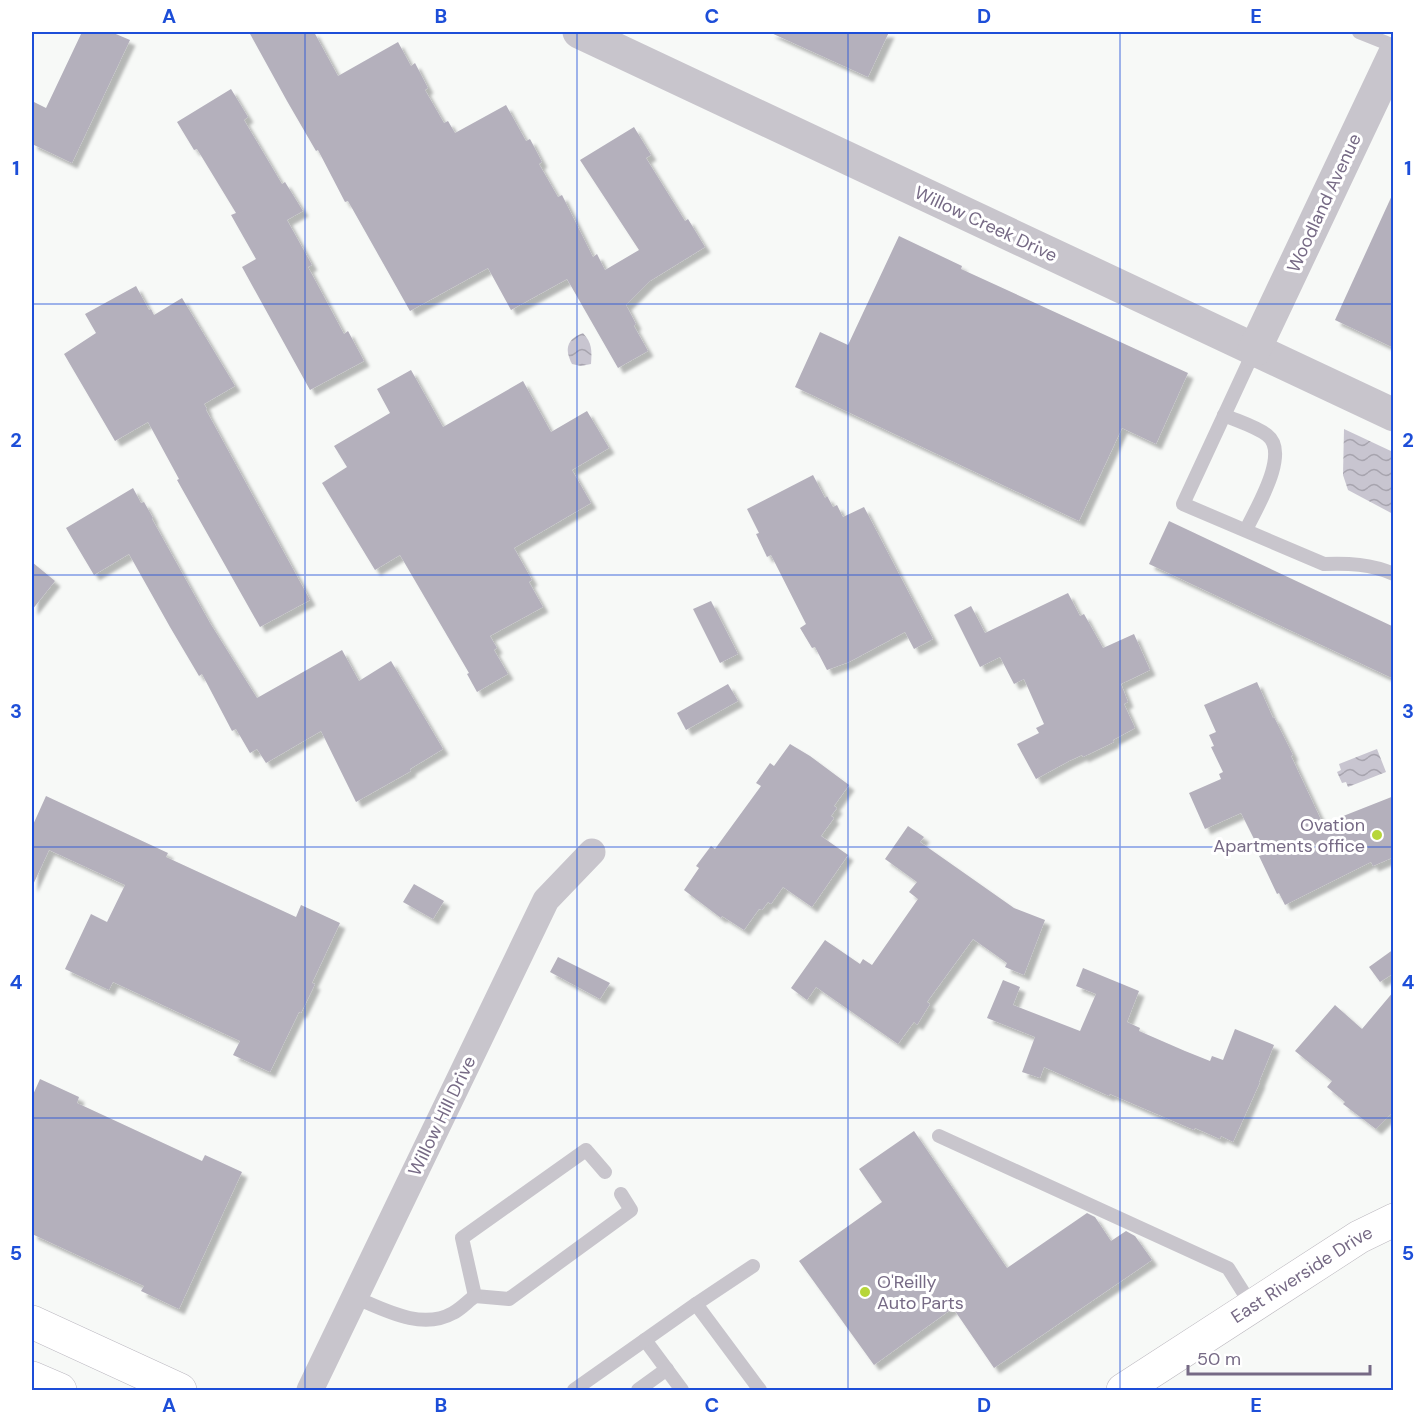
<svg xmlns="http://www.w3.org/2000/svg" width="1425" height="1422" font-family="'DM Sans',sans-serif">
	<defs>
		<pattern id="water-waves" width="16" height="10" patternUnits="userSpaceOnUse" patternTransform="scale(1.5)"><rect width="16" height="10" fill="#c8c5d0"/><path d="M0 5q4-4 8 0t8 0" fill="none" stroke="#a7a4ae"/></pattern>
		<filter id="shadow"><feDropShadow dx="5.5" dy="5.5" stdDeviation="1.5" flood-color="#0004"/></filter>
	</defs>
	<rect width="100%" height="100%" fill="#f7f9f7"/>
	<g fill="url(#water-waves)">
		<path d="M583,333c9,10 9,17 8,31l-10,2 -9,-2c-8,-15 -5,-25 11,-31z"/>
		<polygon points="1344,429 1393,452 1393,514 1348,490 1343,475"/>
		<polygon points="1377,749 1386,772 1348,787 1346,782 1342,783 1337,772 1341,770 1339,764"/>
	</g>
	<g fill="#b4b0bc" filter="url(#shadow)">
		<polygon points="82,32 111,32 130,40 72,163 32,144 32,101 46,108"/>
		<polygon points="249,32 314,32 338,76 398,42 411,66 415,63 428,88 425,90 444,123 448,121 455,133 506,105 526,141 530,139 542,162 539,164 558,197 562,195 593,257 597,254 605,270 639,250 580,160 634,127 651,155 646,158 685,221 688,219 705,247 650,281 626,305 636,324 634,326 648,351 618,368 567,279 511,310 488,268 410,311 348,201 345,202 318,150 316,151 287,101"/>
		<polygon points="769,32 889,32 868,77"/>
		<polygon points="231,89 248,117 244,120 282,184 285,182 303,211 287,220 312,265 308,267 344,334 348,331 364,361 310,390 242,267 256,259 231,215 236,213 197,149 194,150 177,122"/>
		<polygon points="1394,191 1394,348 1335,320"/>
		<polygon points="899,236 962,266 961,269 1188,373 1156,444 1122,428 1079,521 795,387 820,332 848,345"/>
		<polygon points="136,286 149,310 151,309 154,315 182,298 235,386 204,404 207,409 206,410 310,600 260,627 177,480 179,479 148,422 115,441 64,354 96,333 85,314"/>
		<polygon points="411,370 443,427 523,381 551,432 587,411 609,448 572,470 591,503 514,548 532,580 529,582 543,607 490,636 497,648 494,650 508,674 477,692 467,674 469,673 400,555 375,570 322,483 347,467 334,446 390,413 377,389"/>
		<polygon points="813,475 825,498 827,496 833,507 837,505 843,517 864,507 933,639 914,649 905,632 849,662 827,670 815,647 812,648 800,628 806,624 771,555 767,557 756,534 759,533 747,509"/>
		<polygon points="133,488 141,503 144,502 153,518 152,519 210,623 257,698 342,650 359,681 391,661 443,749 410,769 411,771 356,802 321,731 266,763 257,749 250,753 236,729 232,731 202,674 199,676 170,627 129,554 94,575 66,528"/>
		<polygon points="1169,521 1394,627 1394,679 1149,564"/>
		<polygon points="32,562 55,581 32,610"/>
		<polygon points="1068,593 1080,616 1084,614 1103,648 1134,634 1150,670 1121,684 1128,702 1124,704 1135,728 1113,740 1114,742 1083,757 1082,755 1069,761 1036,779 1017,744 1039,733 1036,728 1044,724 1024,679 1014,684 1000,657 980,667 954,615 971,606 985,633"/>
		<polygon points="711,601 738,654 720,663 693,609"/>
		<polygon points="1257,682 1273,718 1274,717 1293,755 1291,756 1323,824 1394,796 1394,857 1373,866 1371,862 1285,905 1279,893 1277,894 1259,856 1262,855 1241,813 1205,829 1189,793 1221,779 1219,774 1223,772 1211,747 1214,746 1209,735 1216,732 1204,705"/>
		<polygon points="728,684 738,701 686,730 677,713"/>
		<polygon points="790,744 810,756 849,785 834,806 837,808 831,816 834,818 821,836 848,855 812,907 783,887 771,904 768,902 762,910 759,909 744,930 722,916 721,918 684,890 699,868 696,866 711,846 715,849 761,786 756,783 770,763 774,766"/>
		<polygon points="46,796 168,853 166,857 296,917 301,905 340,923 312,983 315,984 301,1013 299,1012 270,1072 233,1055 240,1041 113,982 109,990 65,969 91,914 107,922 125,885 49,850 32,887 32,827"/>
		<polygon points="908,826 924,837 920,842 1014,908 1045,920 1024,975 1005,967 1007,963 973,939 927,1002 930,1004 917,1025 914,1022 898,1044 816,987 807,1000 791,988 825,940 860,964 863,959 872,965 918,899 909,892 917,882 885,859"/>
		<polygon points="414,884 444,901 433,919 403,902"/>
		<polygon points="1394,949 1394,973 1380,982 1369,967"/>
		<polygon points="558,957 610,983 600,999 550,972"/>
		<polygon points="1083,968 1139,991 1127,1022 1140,1028 1139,1031 1185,1051 1210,1061 1212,1056 1223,1060 1235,1029 1274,1045 1259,1082 1260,1082 1233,1142 1221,1136 1220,1139 1195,1128 1194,1130 1110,1094 1109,1096 1044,1067 1040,1078 1022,1072 1035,1037 987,1018 1003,980 1020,987 1013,1005 1080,1031 1096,994 1076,986"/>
		<polygon points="1394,991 1394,1111 1376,1129 1343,1104 1345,1102 1327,1087 1332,1081 1295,1051 1335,1005 1362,1029"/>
		<polygon points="40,1079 79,1097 77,1103 202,1161 205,1155 242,1172 179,1309 141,1291 144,1286 32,1234 32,1097"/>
		<polygon points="914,1131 1007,1268 1087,1213 1095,1217 1111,1241 1126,1231 1135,1236 1152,1260 994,1368 953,1308 874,1365 799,1261 882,1202 859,1169"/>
	</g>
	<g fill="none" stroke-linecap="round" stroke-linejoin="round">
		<g stroke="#bbb8c0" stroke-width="34">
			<g id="secondary">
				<polyline points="32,1322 180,1390"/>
				<polyline points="32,1378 60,1390"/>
			</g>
		</g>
		<g stroke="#bcb8bf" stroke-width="34">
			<g id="primary">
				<path id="s1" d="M1123,1390l236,-153 35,-17"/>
			</g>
		</g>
		<g stroke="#c8c5cc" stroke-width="14">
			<polyline points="1359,32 1394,46"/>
			<path d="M1254,351l-71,153 141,60c24,-1 47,0 70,10"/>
			<path d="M1224,415c13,6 31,11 43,20 24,18 -12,75 -21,95"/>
			<polyline points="939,1136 1228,1268 1252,1306"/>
			<polyline points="605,1172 586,1150 462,1238 475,1296 509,1299 631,1210 621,1194"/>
			<path d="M354,1297c29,12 67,34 99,16 8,-4 15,-12 22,-17"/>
			<polyline points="696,1304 753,1266"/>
			<polyline points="645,1340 682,1390"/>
			<polyline points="574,1390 696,1304 760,1390"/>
			<polyline points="638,1390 667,1369"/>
		</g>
		<polyline stroke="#c8c5cc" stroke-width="27" points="310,1390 546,900 592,852"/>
		<g stroke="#c8c5cc" stroke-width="33">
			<polyline points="579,32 1394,415"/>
			<polyline points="1254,351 1394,55"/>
		</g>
		<use href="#secondary" stroke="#fff" stroke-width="33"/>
		<use href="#primary" stroke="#fff" stroke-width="33"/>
	</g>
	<path fill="none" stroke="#1d4ed8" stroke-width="1.5" stroke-opacity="0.55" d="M305,32v1358M577,32v1358M848,32v1358M1120,32v1358M32,304h1362M32,575h1362M32,847h1362M32,1118h1362"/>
	<g fill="#b7d63a" stroke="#fff" stroke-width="2">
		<circle cx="1377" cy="835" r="6"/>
		<circle cx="865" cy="1292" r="6"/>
	</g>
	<g text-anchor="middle" stroke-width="6" stroke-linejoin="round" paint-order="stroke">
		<g font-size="18" fill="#766a85" stroke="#fff">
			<text transform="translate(1324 203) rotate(-65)" y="6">Woodland Avenue</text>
			<text transform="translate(986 224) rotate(25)" y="6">Willow Creek Drive</text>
			<text transform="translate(442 1116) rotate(-64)" y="6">Willow Hill Drive</text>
			<text dy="6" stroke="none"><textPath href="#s1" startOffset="213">East Riverside Drive</textPath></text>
		</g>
		<g font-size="18" fill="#766a85" stroke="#fff" text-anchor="end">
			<text x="1365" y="831">Ovation<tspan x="1365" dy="21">Apartments office</tspan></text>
			<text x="877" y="1288" text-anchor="start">O'Reilly<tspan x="877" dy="21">Auto Parts</tspan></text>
		</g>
	</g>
	<rect width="1425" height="1422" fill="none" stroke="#ffffff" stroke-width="66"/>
	<path d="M1188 1365v9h182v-9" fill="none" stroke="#766a85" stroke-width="3"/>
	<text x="1197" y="1365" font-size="18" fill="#766a85" stroke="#ffffff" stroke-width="4.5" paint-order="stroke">50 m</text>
	<rect x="33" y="33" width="1359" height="1356" fill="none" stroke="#1d4ed8" stroke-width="2"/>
	<g font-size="20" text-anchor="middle" font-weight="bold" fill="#1d4ed8">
		<text x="169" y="23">A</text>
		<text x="441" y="23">B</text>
		<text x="712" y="23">C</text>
		<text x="984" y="23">D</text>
		<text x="1256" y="23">E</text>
		<text x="16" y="175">1</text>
		<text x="1408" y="175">1</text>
		<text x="16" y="447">2</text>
		<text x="1408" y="447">2</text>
		<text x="16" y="718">3</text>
		<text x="1408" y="718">3</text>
		<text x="16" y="989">4</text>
		<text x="1408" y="989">4</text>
		<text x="16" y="1260">5</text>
		<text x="1408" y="1260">5</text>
		<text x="169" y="1412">A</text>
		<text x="441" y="1412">B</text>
		<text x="712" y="1412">C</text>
		<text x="984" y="1412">D</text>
		<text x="1256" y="1412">E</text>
	</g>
</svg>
